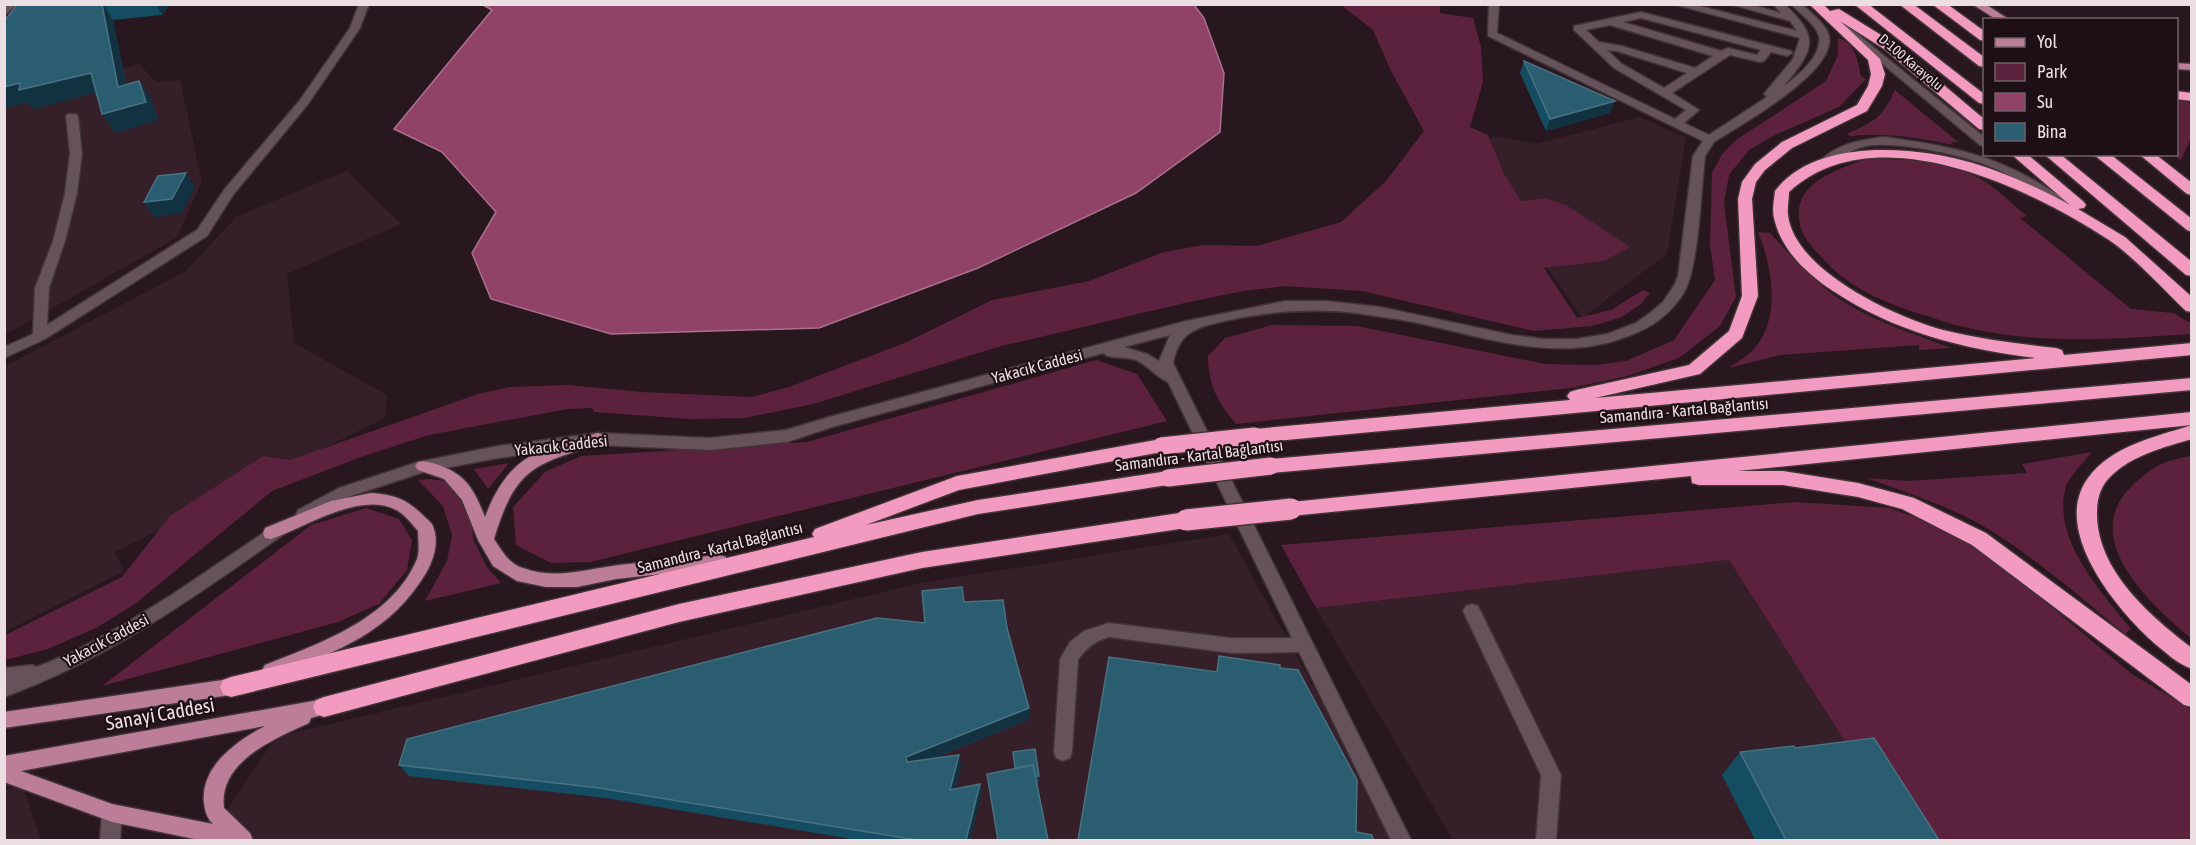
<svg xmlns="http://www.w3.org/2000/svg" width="2196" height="845" font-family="'Asap Condensed',sans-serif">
	<rect width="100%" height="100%" fill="#28171e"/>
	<g fill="#351f29">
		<polygon points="139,64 156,82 180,80 202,182 176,238 5,335 5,102"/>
		<polygon points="1640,117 1686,138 1667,254 1582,318 1473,160 1493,136 1536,144"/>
		<polygon points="347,171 401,224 287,274 294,343 387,395 385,418 115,552 124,571 5,632 4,367 186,271 237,216"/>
		<polygon points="1229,534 1398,840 177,840 212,832 276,737 921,583"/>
		<polygon points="1729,560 1908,840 1453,840 1316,608"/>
		<polygon points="23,787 41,840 5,840 4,790"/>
	</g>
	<g fill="#5c213d">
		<polygon points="1341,5 1440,5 1440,13 1473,18 1481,47 1483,82 1470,127 1488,135 1504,174 1521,201 1545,198 1566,205 1630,247 1604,261 1544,268 1577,318 1611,310 1643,290 1650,293 1641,304 1622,317 1592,326 1534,331 1362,291 1286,286 1243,291 1185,303 998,347 813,404 745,418 690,419 594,412 592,408 568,409 429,435 364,456 272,491 135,604 96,628 48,649 5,660 5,635 122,577 170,516 263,456 290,460 478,394 510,387 569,385 641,392 752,397 789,387 907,342 992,300 1089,281 1164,252 1204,245 1257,246 1341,222 1386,181 1424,131 1391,71 1373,30"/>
		<path d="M1838,38c17,4 20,23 23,38l5,3 -27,28 -64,28 -26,15 -20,25 -5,28 12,94 -16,29 -41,32 -52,18 -56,12 -335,36c-18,-21 -28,-40 -28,-68l17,-18 47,-13 85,1 188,38 50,1 31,-4 48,-21 41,-60 -5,-35 2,-72 10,-19 14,-14 90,-59 12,-26z"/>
		<path d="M1895,90l63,52h-7l3,3c-34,-7 -69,-13 -104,-9l-3,-2c29,-14 34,-15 48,-44z"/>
		<polygon points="2177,100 2191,103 2191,138 2181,160 2174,155 2176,154"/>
		<path d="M1866,159c39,0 84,1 118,22 15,9 29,24 43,35l-7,2 111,91 42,4 18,10v11c-75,5 -153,11 -227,-7 -15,-3 -29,-9 -44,-13 -35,-11 -68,-25 -94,-52 -10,-11 -23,-23 -26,-37 -10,-42 37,-55 66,-66z"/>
		<path d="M1758,232l12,1c18,20 35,39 56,56 36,29 83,43 125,59l-32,2v-5l-139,10 -51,13c9,-7 22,-14 29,-24 22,-31 14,-78 0,-112z"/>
		<polygon points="1096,360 1137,374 1167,421 590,562 551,563 516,545 513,507 545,472 581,456 807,442"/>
		<path d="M2092,452c-8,10 -24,25 -27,38 -12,50 37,103 66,139l-6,5c-43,-36 -98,-83 -147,-111 -35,-19 -74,-31 -111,-45l41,3 119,-8 -5,-9z"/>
		<path d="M2191,456h1l-1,182c-41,-34 -113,-100 -59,-152 19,-19 33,-26 59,-30z"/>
		<polygon points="509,463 488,489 474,469"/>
		<polygon points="430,479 458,483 470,497 473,539 487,567 501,583 425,601 447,561 452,535 443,506 418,480"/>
		<polygon points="1796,502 1889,508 1929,522 1971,544 2044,601 2132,674 2191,709 2191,840 1908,840 1729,560 1316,608 1281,545"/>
		<polygon points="366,508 399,519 412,540 407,570 379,604 338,622 102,686 311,525"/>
	</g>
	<polygon fill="#904267" stroke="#ab718c" stroke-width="1.5" points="483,5 1194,5 1204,18 1224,73 1220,132 1136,193 978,268 819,328 611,334 491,299 472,253 496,212 442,152 394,129 492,10"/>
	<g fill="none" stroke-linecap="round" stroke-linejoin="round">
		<g stroke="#403438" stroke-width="3">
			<g id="minor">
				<polygon points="6,4 17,4 4,16 4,6"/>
				<polygon points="359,4 369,4 360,28 308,104 233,195 207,236 45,339 4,358 4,347 33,334 35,288 53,241 65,193 70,154 66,116 68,114 76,114 78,116 82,154 77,193 65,241 49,288 47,325 197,230 224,190 300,100 350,28"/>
				<path d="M1489,4h10l-2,29 178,86 11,-9 -72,-42 -40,-38v-4l67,-14 150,39 1,2 -5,3 -16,-4 -7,9 -4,1 -30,-7 -58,38 27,17 -15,13 25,12 58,-38 -3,-3 29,-35 7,-21 -127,-34h19l105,27 -7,-10 -60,-17h19l32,9 -8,-9h11c37,34 30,45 0,82 14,-10 38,-30 35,-49 -2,-12 -20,-24 -28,-33h11c9,9 24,20 27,32 8,36 -89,89 -115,106l-9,14c-4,33 -6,113 -22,138 -13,20 -30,33 -52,41 -73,30 -145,2 -218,-13 -19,-4 -39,-6 -58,-9 -44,-5 -83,-2 -126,7 -30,7 -49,9 -56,43l238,477h-20l-92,-188 -68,1 -122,-16c-14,4 -23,11 -31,23l-6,92 -2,6 -7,3 -7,-3 -2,-6 6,-93 10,-17 14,-11 25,-8 122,15h61l-124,-256c-12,-5 -20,-17 -32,-22 -11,-4 -25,0 -33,-7l-271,74 -45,15 -77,8 -112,-5 -100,13 -74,14 -73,24 -47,24 -6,-2 -2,-4 2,-4 41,-22 79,-26 80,-16 100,-13 112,5 76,-8 43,-13 357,-96 99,-20h41l54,6 132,28 32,4h33l30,-5 29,-11 14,-10 13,-11 12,-18 3,-8 15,-120 10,-15 -215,-105zM1641,18l120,32 -4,5 -29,-7 -7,3 -98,-29zM1610,25l103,31 -18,12 -73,-22 -23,-4 -13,-12zM1607,50l10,1 70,22 -23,15 -42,-24zM1170,335l-11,26 -12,-7 -23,-7z"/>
				<polygon points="1834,15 1984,137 1984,146 1980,145 1830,20 1829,18"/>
				<path d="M1884,137c59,8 106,16 158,48 8,5 19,10 26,18l-6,4 -4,-1c-22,-14 -44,-30 -69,-40 -27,-11 -99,-27 -127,-19 -14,4 -24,15 -37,19l-6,-4c17,-18 41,-22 65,-25z"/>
				<path d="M281,521l6,1 2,5 -2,5c-90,63 -178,127 -283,165v-29l28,-3 5,2 38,-16 51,-28 47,-29z"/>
				<polygon points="1472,604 1478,606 1561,775 1556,840 1536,840 1541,775 1463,611 1466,606"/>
				<polygon points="112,804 119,806 122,813 120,840 100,840 102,813 105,806"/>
			</g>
		</g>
		<g stroke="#403438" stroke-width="3">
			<g id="major">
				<polygon points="1972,4 1985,4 2010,20 1997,20"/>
				<polygon points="2176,63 2192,64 2192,70 2176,69"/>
				<path d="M598,433l5,2 3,4 -3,4c-68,21 -87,23 -109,96 8,12 15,25 29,29 32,12 64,1 96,-3 33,-4 67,-7 101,-10l6,2 2,5 -2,5 -110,12 -39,8h-31l-29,-6 -24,-15 -15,-26 -16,-40 -18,-21 -26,-9 -3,-4 3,-4c6,-2 11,0 18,2 30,10 38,25 49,53 24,-63 53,-67 113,-84z"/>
				<path d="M371,493c31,2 40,10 61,31 8,16 2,35 -6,49 -35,59 -88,78 -149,102l-6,3 -6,-3 -3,-5 3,-5c55,-22 127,-46 152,-106 3,-9 1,-19 1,-28 -6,-7 -12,-15 -20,-20 -36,-22 -93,17 -127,28l-6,-1 -2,-5 2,-5 66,-27z"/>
				<polygon points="240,675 246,677 249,683 246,689 231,695 4,728 4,712 229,679"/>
				<path d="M324,699l6,2 3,6 -3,6 -19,5 -2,5c-35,16 -91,39 -85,85l26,25 3,7h-54l-87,-18 -108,-40v-26zM265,726c-29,15 -65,41 -61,77 1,9 3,15 9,21l-101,-20 -91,-33z"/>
			</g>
		</g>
		<g stroke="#403438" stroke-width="3">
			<g id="highway">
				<path d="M1809,4h14l7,7 9,-2 55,34 90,76v11l-5,-1 -95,-80 -44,-28 40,38 5,15 -3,12 -15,25 -75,37 -27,22 -9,12 -4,17 6,97 -16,42 -42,36 -105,24 441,-40c-73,-9 -141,-26 -203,-67 -26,-17 -52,-41 -59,-73 -2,-9 0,-18 1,-27 40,-54 141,-45 198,-28 33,10 66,25 97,42l-59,-51h16l57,48 2,3 -2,3 -6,1 47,28 67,60v15l-6,-1c-22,-21 -52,-54 -77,-71 -81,-53 -235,-127 -320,-48 0,8 -2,15 -1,23 7,56 107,102 155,115 37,9 75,14 113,18l6,2 2,5 128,-12v12l-937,88 -6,-2 -3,-5 3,-5 6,-2 315,-29 -3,-4 3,-4 6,-2 113,-25 40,-34 13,-35 -4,-97 4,-17 13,-18 27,-22 75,-37 11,-19 3,-12 -3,-14z"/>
				<polygon points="1854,4 1868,4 1984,94 1984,104 1979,103"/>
				<polygon points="1899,4 1913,4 1984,57 1984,67 1979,66"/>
				<polygon points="1932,4 1947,4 1984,31 1984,41 1980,40"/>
				<polygon points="2176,91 2192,93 2192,101 2176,99"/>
				<polygon points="2044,154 2060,154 2192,262 2192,276 2186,275"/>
				<polygon points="2093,154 2110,154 2192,219 2192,232 2187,230"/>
				<polygon points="2139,154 2155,154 2192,183 2192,195 2187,194"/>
				<polygon points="2192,378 2192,390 1271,473 1264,471 1262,466 1264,461 1271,459"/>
				<polygon points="2192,412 2192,425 1738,471 1783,471 1858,483 1914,498 1986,533 2192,685 2192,707 2184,705 1972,545 1902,509 1858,497 1783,485 1699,485 1692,483 1691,476 1291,516 1284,514 1281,509 1284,504 1291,502"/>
				<path d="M2192,425v14c-27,8 -59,16 -80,36 -11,10 -15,23 -15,37 -1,58 53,104 95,136v21c-14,-5 -26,-16 -38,-26 -37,-33 -104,-113 -66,-165 23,-32 67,-41 104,-53z"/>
				<polygon points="1161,439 1167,441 1170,446 1167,451 959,490 866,525 978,500 1168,471 1175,473 1177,478 1175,483 1168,485 978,514 231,697 223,694 220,687 223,680 231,677 814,537 812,534 815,529 957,476"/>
				<polygon points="1186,512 1193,515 1196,520 1193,525 1186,528 922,568 679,622 324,717 316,714 313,707 316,700 324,697 679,604 922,552"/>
			</g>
		</g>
		<use href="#minor" fill="#66525a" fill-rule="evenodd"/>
		<use href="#major" fill="#bb7d97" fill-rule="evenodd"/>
		<use href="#highway" fill="#f39ac0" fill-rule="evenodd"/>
		<g stroke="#403438" stroke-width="20" stroke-linecap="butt">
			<g id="highway-bridge-far1">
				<polyline points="1161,446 1255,436"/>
				<polyline points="1168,478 1271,466"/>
			</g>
		</g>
		<g stroke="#403438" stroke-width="24" stroke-linecap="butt">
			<polyline id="highway-bridge" points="1186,520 1291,509"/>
		</g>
		<use href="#highway-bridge-far1" stroke="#f39ac0" stroke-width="17"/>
		<use href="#highway-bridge" stroke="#f39ac0" stroke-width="21"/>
	</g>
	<g fill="#144d62">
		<polygon points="18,4 170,4 162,15 113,20 126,84 139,81 151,99 158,120 115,133 96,92 33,109 28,103"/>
		<polygon points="1524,61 1610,113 1546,131 1520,73"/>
		<polygon points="964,602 1007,628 1030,719 934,758 961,766 955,789 980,784 981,794 970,840 857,840 606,798 409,776 399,765 925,623"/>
		<polygon points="1795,748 1939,840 1755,840 1722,775 1740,752"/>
		<polygon points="1035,749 1039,782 1037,782 1048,840 998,840 987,774 1015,768"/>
	</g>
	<g fill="#123141">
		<polygon points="102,4 103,4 113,20 130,105 118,87"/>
		<polygon points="156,4 170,4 162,15"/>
		<polygon points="91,73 103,91 33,109 28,103 4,108 4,87 20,83"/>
		<polygon points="139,81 151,99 158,120 115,133 102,114"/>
		<polygon points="1615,101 1610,113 1546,131 1550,119"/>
		<polygon points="186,173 195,187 182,213 154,217 144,202"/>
		<polygon points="1029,708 1030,719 908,768 906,757"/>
		<polygon points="959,755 961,766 953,800 950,790"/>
		<polygon points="980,784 981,794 970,840 966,840"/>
	</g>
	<g fill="#2b5d70" stroke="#497182" stroke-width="1.5">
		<polygon points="18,4 102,4 118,87 139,81 146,102 102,114 91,73 19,90 20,83 4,87 4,21"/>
		<polygon points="1524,61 1615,101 1550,119"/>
		<polygon points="186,173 172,199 144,202 158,176"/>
		<polygon points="962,587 964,602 1003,600 1007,628 1029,708 906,757 907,762 959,755 950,790 980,784 966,840 917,840 599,788 399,765 407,739 877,618 925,623 922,591"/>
		<polygon points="1219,656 1280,665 1280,668 1298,670 1357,780 1356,832 1372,835 1373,840 1078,840 1109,657 1217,672"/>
		<polygon points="1874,738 1939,840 1786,840 1740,752 1794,746 1795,748"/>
		<polygon points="1035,749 1039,776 1035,776 1033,765 1015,768 1013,752"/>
		<polygon points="1033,765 1048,840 998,840 987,774"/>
	</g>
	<g text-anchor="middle" stroke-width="4.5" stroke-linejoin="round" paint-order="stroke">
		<g font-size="14" fill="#ebdfe3" stroke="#1e0e15">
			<text transform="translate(1911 62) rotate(40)" y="5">D-100 Karayolu</text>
		</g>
		<g font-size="16" fill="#ebdfe3" stroke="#1e0e15">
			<text transform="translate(1037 366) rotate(-15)" y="6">Yakacık Caddesi</text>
			<text transform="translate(1684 410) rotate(-5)" y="6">Samandıra - Kartal Bağlantısı</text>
			<text transform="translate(561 445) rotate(-6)" y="6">Yakacık Caddesi</text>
			<text transform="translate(1199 455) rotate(-7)" y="6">Samandıra - Kartal Bağlantısı</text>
			<text transform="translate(720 547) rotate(-14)" y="6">Samandıra - Kartal Bağlantısı</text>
			<text transform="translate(106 640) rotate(-28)" y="6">Yakacık Caddesi</text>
		</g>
		<g font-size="20" fill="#ebdfe3" stroke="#1e0e15">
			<text transform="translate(160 714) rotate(-10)" y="7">Sanayi Caddesi</text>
		</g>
	</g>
	<rect width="2196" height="845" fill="none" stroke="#ebdfe3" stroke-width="12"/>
	<rect x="1983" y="18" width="195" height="138" fill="#1e0e15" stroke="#706267" stroke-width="1.5"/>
	<rect x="1995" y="38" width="30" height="9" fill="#bb7d97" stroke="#706267" stroke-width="1.5"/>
	<text x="2037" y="48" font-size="18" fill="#ebdfe3">Yol</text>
	<rect x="1995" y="63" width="30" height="18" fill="#5c213d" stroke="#706267" stroke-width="1.5"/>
	<text x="2037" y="78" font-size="18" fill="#ebdfe3">Park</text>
	<rect x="1995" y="93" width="30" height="18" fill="#904267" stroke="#706267" stroke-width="1.5"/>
	<text x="2037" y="108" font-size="18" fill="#ebdfe3">Su</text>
	<rect x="1995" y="123" width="30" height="18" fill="#2b5d70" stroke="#706267" stroke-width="1.5"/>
	<text x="2037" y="138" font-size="18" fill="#ebdfe3">Bina</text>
</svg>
